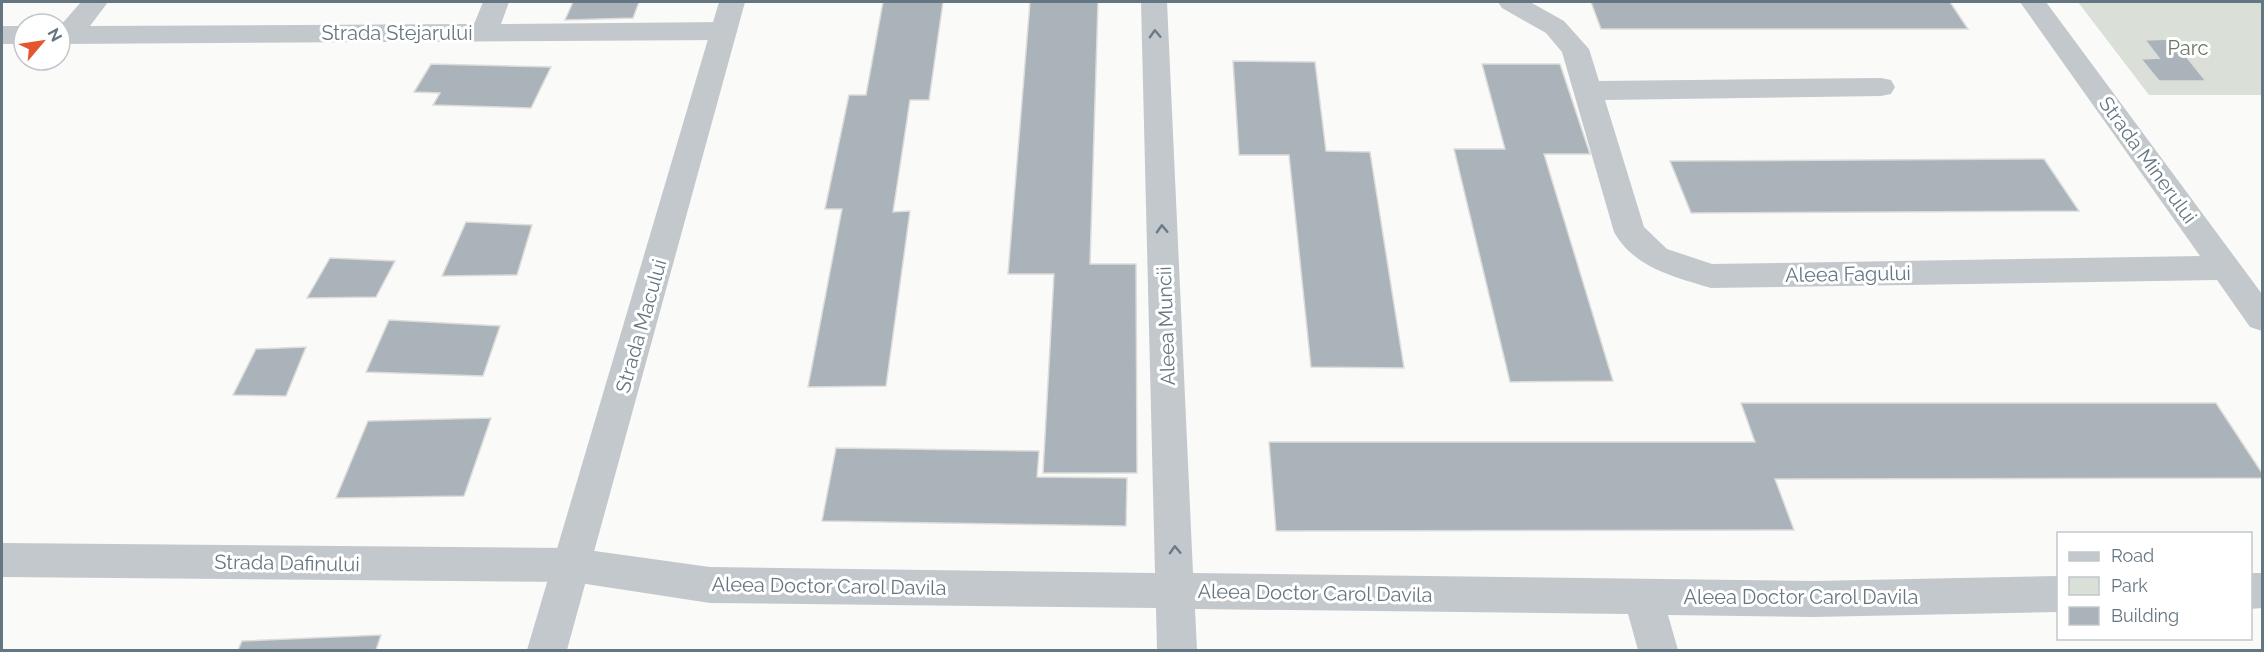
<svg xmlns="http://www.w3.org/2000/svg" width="2264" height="652" font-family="Raleway,sans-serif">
	<rect width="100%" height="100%" fill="#fafaf8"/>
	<polygon fill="#dadfd7" points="2078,2 2262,2 2262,95 2149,95"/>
	<g fill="#aab3b9" stroke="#dcdcda" stroke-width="1.5">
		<polygon points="573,2 639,2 633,18 565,20"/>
		<polygon points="883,2 943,2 929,100 910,100 893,212 910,211 886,386 808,387 842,209 825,209 849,95 866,95"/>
		<polygon points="1030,2 1098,2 1090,264 1136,264 1137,473 1043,473 1054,274 1008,274"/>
		<polygon points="1591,2 1950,2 1968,29 1601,29"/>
		<polygon points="2172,39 2206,81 2159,81 2141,59 2159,58 2145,40"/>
		<polygon points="1233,61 1315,62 1326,151 1370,152 1404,368 1311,367 1289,155 1239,155"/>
		<polygon points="431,64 551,67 531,108 433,105 440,93 414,92"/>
		<polygon points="1482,64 1560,64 1590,154 1544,154 1613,381 1510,382 1454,149 1505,149"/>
		<polygon points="2044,159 2079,211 1691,213 1670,161"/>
		<polygon points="466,222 532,225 517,275 442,276"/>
		<polygon points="330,258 395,261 376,297 307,298"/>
		<polygon points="389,320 500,326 483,376 366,372"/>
		<polygon points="306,347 286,396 233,395 256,349"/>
		<polygon points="1741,403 2216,403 2262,473 2262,478 1775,479 1794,530 1276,531 1269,442 1755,442"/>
		<polygon points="491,418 464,496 336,498 368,421"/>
		<polygon points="836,448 1039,451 1037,477 1127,478 1126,526 822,521"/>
		<polygon points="381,635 376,650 238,650 242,641"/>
	</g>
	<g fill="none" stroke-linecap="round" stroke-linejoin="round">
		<g fill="#c3c8cc" fill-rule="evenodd">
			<polygon points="81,2 108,2 90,26 474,24 483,2 509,2 501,24 724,22 734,25 737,31 734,37 724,40 60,44 60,26"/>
			<polygon points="1141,2 1167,2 1193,573 1813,581 2058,576 2058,612 1813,617 1668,615 1678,650 1638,650 1628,614 1195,609 1197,650 1157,650 1156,608 710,603 573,582 2,577 2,543 573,548 710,567 1155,573"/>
			<path d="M1498,2h32l34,19 25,28 10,32 282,-3 10,2 4,7 -4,7 -10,2 -276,4 39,127 23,22 45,15 488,-8 -180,-254h26l216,292v37l-12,-4 -33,-47 -506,8c-36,-11 -77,-20 -97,-56l-52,-180 -16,-19 -44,-25z"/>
			<rect x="2" y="26" width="22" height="18"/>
			<polygon points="2250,573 2262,573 2262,608 2250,609"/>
		</g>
		<polygon fill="#c3c8cc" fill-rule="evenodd" points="719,2 745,2 567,650 527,650"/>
	</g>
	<defs><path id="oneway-chevron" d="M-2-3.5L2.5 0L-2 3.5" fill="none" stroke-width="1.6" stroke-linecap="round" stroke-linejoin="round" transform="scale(1.5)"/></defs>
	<g stroke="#6a7a87">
		<use href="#oneway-chevron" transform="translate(1155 34) rotate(-92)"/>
		<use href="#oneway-chevron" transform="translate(1162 229) rotate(-92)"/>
		<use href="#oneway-chevron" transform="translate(1175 550) rotate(-92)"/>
	</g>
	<g text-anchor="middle" stroke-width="6" stroke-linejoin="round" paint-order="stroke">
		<g font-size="20" fill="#657683" stroke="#fff">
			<text x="397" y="40">Strada Stejarului</text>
			<text transform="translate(2148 160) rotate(54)" y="7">Strada Minerului</text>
			<text transform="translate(1848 274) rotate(-1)" y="7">Aleea Fagului</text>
			<text transform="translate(641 326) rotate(-74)" y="7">Strada Macului</text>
			<text transform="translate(1166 326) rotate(-92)" y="7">Aleea Muncii</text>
			<text transform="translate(287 563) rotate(1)" y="7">Strada Dafinului</text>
			<text transform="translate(829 586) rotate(1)" y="7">Aleea Doctor Carol Davila</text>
			<text transform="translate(1315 593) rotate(1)" y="7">Aleea Doctor Carol Davila</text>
			<text x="1801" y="604">Aleea Doctor Carol Davila</text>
		</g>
		<g font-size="20" fill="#687a64" stroke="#fff">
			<text x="2188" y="55">Parc</text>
		</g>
	</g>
	<rect width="2264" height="652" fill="none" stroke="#657683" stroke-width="6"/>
	<rect x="2057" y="532" width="195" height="108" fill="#ffffff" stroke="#c1c8cd" stroke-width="1.5"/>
	<rect x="2069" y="552" width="30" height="9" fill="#c3c8cc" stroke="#c1c8cd" stroke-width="1.5"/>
	<text x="2111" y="562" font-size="18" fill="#657683">Road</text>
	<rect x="2069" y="577" width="30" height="18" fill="#dadfd7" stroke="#c1c8cd" stroke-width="1.5"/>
	<text x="2111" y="592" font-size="18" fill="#657683">Park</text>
	<rect x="2069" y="607" width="30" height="18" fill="#aab3b9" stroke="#c1c8cd" stroke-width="1.5"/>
	<text x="2111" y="622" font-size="18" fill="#657683">Building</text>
	<g transform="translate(42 42) rotate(61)"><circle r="28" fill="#ffffff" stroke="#c1c8cd" stroke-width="1.5"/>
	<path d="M0-4.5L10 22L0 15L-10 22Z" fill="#e4572e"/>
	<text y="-9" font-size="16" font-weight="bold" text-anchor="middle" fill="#657683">N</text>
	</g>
</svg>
